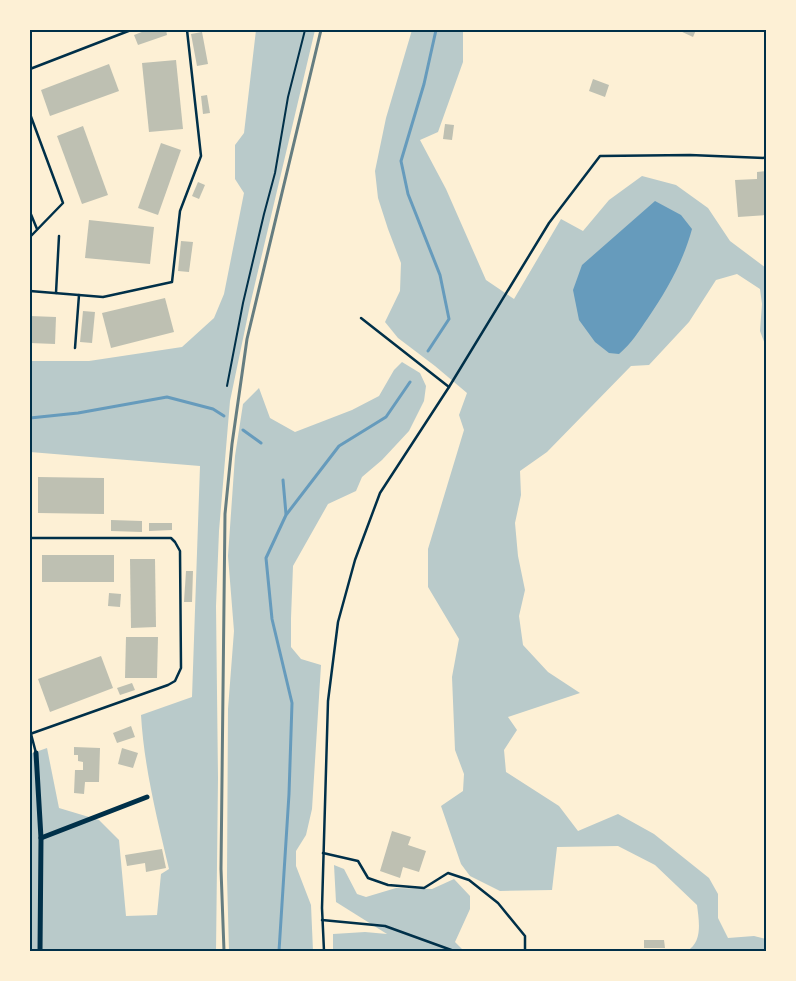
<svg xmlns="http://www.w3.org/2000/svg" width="796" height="981" font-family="'Noto Sans',sans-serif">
	<rect width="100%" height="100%" fill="#fdf0d5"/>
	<g fill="#b9caca">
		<path d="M256,30h59l-65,275 -20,96 -11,130 -3,75 2,172 -2,173h-186v-197l17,-6 12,60 40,12 20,20 7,76 31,-1 4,-41 8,-5c-12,-51 -25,-102 -28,-154l51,-18 8,-231 -170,-14v-91h59l93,-14 32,-29 10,-24 20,-101 -9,-14v-34l9,-12z"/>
		<path d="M412,30h51v32l-25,70 -18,8 26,49 40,91 28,19 47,-80 22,12 26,-31 33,-24 34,9 32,23 22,33 36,27v79l-6,-16 2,-27 -2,-15 -23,-15 -21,6 -27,42 -40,43 -18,1 -84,86 -27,19 1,24 -6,28 3,33 7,34 -6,26 4,29 25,27 32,21 -72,24 9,13 -13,20 2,22 53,34 19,25 40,-17 36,20 55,44 9,16v24l10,20 26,-2 12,3v12h-79c16,-9 12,-30 10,-46l-42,-40 -37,-19 -61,1 -5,43 -52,1 -30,-15 -9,-12 -20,-58 22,-15 1,-17 -9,-24 -3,-73 7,-38 -31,-52v-38l36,-119 -5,-15 8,-22 -32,-27 -37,-28 -13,-16 15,-31 1,-28 -13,-34 -10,-31 -3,-27 11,-53z"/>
		<polygon points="402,362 420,373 426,386 424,401 409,431 382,460 362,477 356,491 328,504 293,566 291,618 291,647 301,659 321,665 312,809 306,835 296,851 296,866 311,905 313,951 229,951 227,877 228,709 234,631 228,556 235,456 243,404 259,388 270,418 295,432 352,410 379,396 394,370"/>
		<polygon points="334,865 344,869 357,894 366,897 396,888 432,889 454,879 470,896 470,909 455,942 464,951 333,951 333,934 365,932 387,934 336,902"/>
	</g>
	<path fill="#669bbc" d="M655,201l26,14 11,14c-9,33 -25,61 -44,89 -9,13 -17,26 -29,36l-10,-1 -14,-11 -16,-22 -6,-30 9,-25z"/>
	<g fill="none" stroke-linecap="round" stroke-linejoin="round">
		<g stroke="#669bbc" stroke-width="3">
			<polyline points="428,351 449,319 440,275 408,194 401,161 424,84 436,30"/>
			<polyline points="30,418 78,413 167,397 213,409 224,416"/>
			<polyline points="243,430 261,443"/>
			<polyline points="283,480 286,514"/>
			<polyline points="279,951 289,794 292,703 272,619 266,558 286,515 339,446 386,417 410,382"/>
		</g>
	</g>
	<g fill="#bec0b2">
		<polygon points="147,30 166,30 167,35 138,45 134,35"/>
		<polygon points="678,30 696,30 693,37"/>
		<polygon points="202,32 208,64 197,66 191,34"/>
		<polygon points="176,60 183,129 149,132 142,63"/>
		<polygon points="109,64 119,91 50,116 41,90"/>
		<polygon points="593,79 609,85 605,97 589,91"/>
		<polygon points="207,95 210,113 203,114 201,96"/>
		<polygon points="445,124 454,125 452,140 443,139"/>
		<polygon points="83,126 108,195 82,204 57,136"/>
		<polygon points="161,143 181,150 158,215 138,208"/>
		<polygon points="766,171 766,215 738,217 735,180 757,179 757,172"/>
		<polygon points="198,182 205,185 199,199 192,196"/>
		<polygon points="89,220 154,227 150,264 85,258"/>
		<polygon points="181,241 193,242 189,272 178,271"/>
		<polygon points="165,298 174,332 111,348 102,313"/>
		<polygon points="83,311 95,312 92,343 80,342"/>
		<polygon points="30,316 56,317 55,344 30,343"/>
		<polygon points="38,477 104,478 104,514 38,513"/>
		<polygon points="111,520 142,521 142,532 111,531"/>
		<polygon points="149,523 172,523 172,530 149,531"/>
		<rect x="42" y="555" width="72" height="27"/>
		<polygon points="130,559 155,559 156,627 131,628"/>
		<polygon points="186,571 193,571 192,602 184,602"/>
		<polygon points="109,593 121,594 120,607 108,606"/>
		<polygon points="126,637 158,637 157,678 125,678"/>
		<polygon points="101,656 113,688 50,712 38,679"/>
		<polygon points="132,683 135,690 120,695 117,688"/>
		<polygon points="131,726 135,737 117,743 113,733"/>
		<polygon points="74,747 100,748 99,782 85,782 84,794 74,793 75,770 83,770 83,762 78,761 78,755 74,755"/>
		<polygon points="122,748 138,753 133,768 118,764"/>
		<polygon points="392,831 411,837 408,845 426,851 419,872 403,867 400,878 380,871"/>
		<polygon points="162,849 166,868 146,872 145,863 127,866 125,855"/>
		<polygon points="644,940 664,940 665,948 644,948"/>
	</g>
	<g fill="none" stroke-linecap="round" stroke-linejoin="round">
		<polyline stroke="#003049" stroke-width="2" points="227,386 243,303 264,214 275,173 288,97 305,30"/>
		<g stroke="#003049" stroke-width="2.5">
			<polyline points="30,69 131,30"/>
			<polyline points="30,114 63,203 30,237"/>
			<polyline points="30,212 37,229"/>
			<polyline points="30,291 103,297 172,282 180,211 201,156 187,30"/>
			<polyline points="56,293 59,236"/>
			<polyline points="361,318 449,387"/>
			<polyline points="75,348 79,295"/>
			<polyline points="30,538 171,538 175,542 180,551 181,668 175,681 168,685 30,734"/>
			<polyline points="31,734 36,753"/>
			<polyline points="323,853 358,861 368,878 388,885 424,888 448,873 469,880 498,903 525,936 525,951"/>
			<polyline points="322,920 385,926 454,951"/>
			<polyline points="324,951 322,908 328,701 338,622 355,560 380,493 449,387 549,223 600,156 690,155 766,158"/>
		</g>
		<g stroke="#003049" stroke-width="5">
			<polyline points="36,753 41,838 40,951"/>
			<polyline points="41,838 147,797"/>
		</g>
		<polyline stroke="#657d81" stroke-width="3" points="224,951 221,869 225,514 232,444 247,339 321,30"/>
	</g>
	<rect width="796" height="981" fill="none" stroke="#fdf0d5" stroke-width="62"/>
	<rect x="31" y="31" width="734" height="919" fill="none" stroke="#003049" stroke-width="2"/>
</svg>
